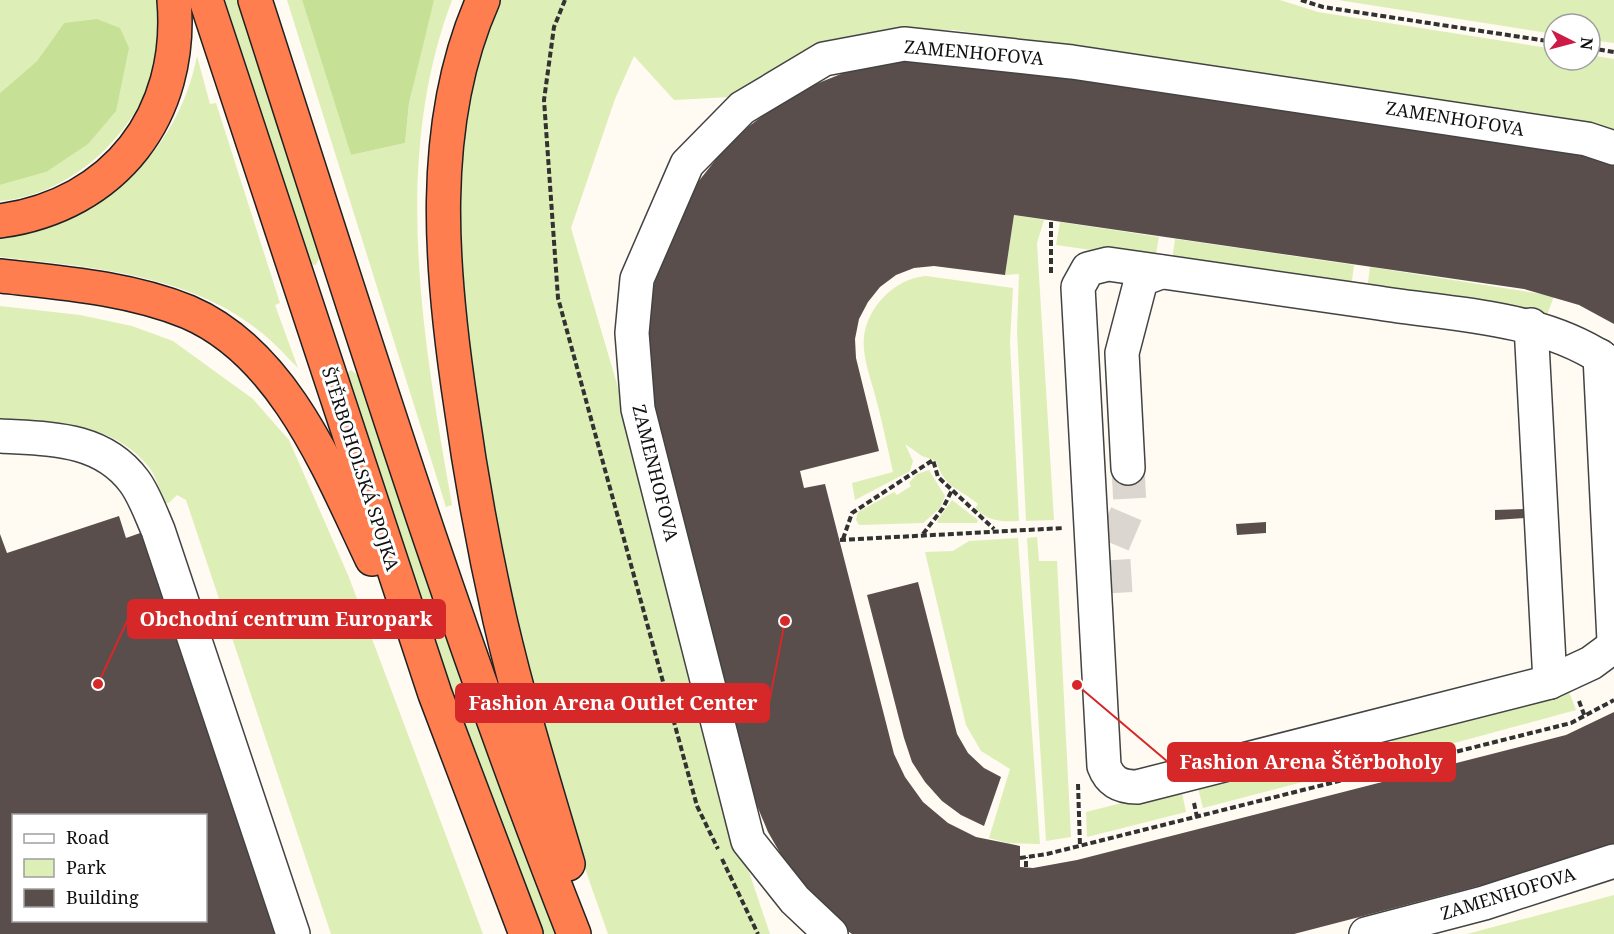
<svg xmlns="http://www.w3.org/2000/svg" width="1614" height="934" font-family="'Noto Serif',serif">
	<rect width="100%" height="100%" fill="#fffaf2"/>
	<g fill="#deeeb7">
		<path d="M0,0h163c-2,19 -1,41 -5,59 -18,71 -84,136 -158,142v-16l46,-13 18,-149 -27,38 -37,32z"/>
		<polygon points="225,0 238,0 320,256 316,265 310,264"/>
		<path d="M287,0h15l49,155 54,-12 4,-40 22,-97 3,-6h18c-61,162 -29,340 0,505l-6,2z"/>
		<polygon points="495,0 1280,0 1318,12 1554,49 1554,60 1590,60 1590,55 1614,59 1614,133 1566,120 954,30 889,30 731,97 674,100 634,56 615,99 571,228 627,418 727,807 770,934 608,934 569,823 493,529 458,269 461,118"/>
		<polygon points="1338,0 1614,0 1614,43 1590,40 1590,24 1554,24 1554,34"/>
		<path d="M197,56l13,48 6,-1 64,200 -5,2 23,63c-13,-13 -25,-27 -40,-38 -71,-57 -172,-63 -258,-73v-18c99,-12 178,-86 197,-183z"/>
		<polygon points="1014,215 1044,220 1037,243 1054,520 1026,521 1017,331 1019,274 1005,275"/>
		<polygon points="1060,222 1159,237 1155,259 1056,245"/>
		<polygon points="1175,239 1354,265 1351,288 1172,261"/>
		<polygon points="1370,267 1554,296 1546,318 1367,290"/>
		<path d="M926,276l87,12 -3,54 9,179c-20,1 -29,0 -44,-12l3,-5c-20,-17 -33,-15 -42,-43l-14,-5 -17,-12 8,17 -3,10 -55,29 -3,-17 41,-11c-6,-26 -11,-52 -18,-77 -5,-19 -13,-39 -11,-59 4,-30 32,-58 62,-60z"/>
		<path d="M0,306l80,9 52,11 41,15 80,58 36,41 59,135 135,359h-152l-145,-434 -9,-5 -8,8h-4c-5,-11 -9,-28 -17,-37 -37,-46 -95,-42 -148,-46z"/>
		<polygon points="351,370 359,376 464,689 556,934 542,934 452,693 347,374"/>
		<polygon points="929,470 945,496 940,508 923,523 859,525 856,520 858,512 894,492 897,495 911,486 909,483 917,474"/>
		<polygon points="952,500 978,520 977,523 938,523 937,521"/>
		<polygon points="1037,537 1039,561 1057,561 1071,837 1046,841 1027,538"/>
		<polygon points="1018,538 1040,844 1008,843 989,838 1010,769 981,751 966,725 925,552 953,551 969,541"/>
		<polygon points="1568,689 1576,710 1396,759 1391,735"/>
		<polygon points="1375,739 1380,762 1203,808 1197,784"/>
		<polygon points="1181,788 1186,812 1087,837 1086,812"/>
		<polygon points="1614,895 1614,934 1467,934"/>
	</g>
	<g fill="#c6e095">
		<polygon points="302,0 434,0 409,103 405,143 351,155"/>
		<polygon points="97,19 120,28 129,48 116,111 88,144 46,172 0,185 0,93 37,61 64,23"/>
	</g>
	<g fill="#594e4b" fill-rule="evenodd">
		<polygon points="920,59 957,59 1565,148 1614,161 1614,324 1579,305 1524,289 1014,215 1005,275 934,266 914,268 896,275 880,287 868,302 859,319 855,339 856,358 879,451 800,471 804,488 825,484 894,754 905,777 923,802 948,823 976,837 1020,846 1020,867 1033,868 1077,860 1566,735 1614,712 1614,851 1294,934 852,934 842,927 791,872 768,832 753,796 652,397 648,359 648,322 654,285 664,249 679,214 698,182 721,153 748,127 778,104 811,86 846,72 882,63"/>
		<polygon points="1524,509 1525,518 1495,520 1495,510"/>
		<path d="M119,516l7,22 20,-7 134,403h-280v-400l7,19zM14,816h192v104h-192z"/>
		<polygon points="1266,522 1266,533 1237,535 1236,524"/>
		<polygon points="918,582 957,734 968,753 984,768 1001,777 984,826 961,815 942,801 925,782 912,762 904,738 867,595"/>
	</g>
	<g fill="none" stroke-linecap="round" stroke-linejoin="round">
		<polyline stroke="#dbd7d0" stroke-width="33" stroke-dasharray="33 16" stroke-linecap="butt" points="1116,593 1113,545 1130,505 1128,468"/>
		<g stroke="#434343" stroke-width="36">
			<g id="minor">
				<polyline points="1531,325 1550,682"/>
				<polyline points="1600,356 1614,641"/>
				<path d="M1614,366c-68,-50 -154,-50 -235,-63 -90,-13 -181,-26 -271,-39l-20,5 -10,18 26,479c6,16 16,21 33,21l413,-105 41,-19 23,-17"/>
				<path d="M0,436c49,3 101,1 134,45 10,13 17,33 24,49l135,404"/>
				<polyline points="1128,468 1122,353 1140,284 1145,278 1161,272"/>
				<polyline points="831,934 795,900 748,841 638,409 632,333 637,279 687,164 742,108 824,59 904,44 1072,62 1587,139 1614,148"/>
				<polyline points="1366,934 1484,903 1614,861"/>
			</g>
		</g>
		<g stroke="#212121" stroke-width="36">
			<g id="highway">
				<polyline points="206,0 435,694 526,934"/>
				<path d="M255,0c101,313 198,628 319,934"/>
				<path d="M483,0c-56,126 -42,274 -22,406 10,72 23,143 39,214 19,82 44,163 68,244"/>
				<path d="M0,221c115,-16 184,-106 174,-221"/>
				<path d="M0,276c63,7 129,12 188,36 96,41 142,159 184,247"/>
			</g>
		</g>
		<g stroke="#323232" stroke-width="4" stroke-dasharray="6 3" stroke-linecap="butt">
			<polyline points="565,0 554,27 544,100 558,298 697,806 718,849"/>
			<polyline points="1301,0 1323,7 1554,42"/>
			<polyline points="1590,48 1614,52"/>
			<polyline points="1051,273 1051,221"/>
			<polyline points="923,534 943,508 952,490"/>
			<polyline points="843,539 852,513 933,460 938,477 994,529"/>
			<polyline points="840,540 1064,528"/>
			<polyline points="1579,701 1585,717"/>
			<polyline points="1386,752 1390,769"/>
			<polyline points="1078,784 1080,846"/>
			<polyline points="1194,803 1197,817"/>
			<polyline points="1020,858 1047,854 1571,723 1614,700"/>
			<polyline points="722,859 758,934"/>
			<polyline points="1026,867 1026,857"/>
		</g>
		<use href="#minor" stroke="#fff" stroke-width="33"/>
		<use href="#highway" stroke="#ff7e50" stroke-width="33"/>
	</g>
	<g text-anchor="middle" stroke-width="6" stroke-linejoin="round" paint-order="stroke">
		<g font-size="18" fill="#101010" stroke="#fff">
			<text transform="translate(974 53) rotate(5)" y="6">ZAMENHOFOVA</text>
			<text transform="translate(1455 119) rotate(9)" y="6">ZAMENHOFOVA</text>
			<text transform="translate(360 469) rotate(72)" y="6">ŠTĚRBOHOLSKÁ SPOJKA</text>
			<text transform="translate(655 473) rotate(76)" y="6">ZAMENHOFOVA</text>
			<text transform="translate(1508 894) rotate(-17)" y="6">ZAMENHOFOVA</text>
		</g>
	</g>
	<path fill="none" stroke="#d62828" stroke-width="2" d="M98 684L128 619M785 621L769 703M1077 685L1168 762"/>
	<g fill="#d62828" stroke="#fff" stroke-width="2">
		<circle cx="98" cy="684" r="6"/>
		<circle cx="785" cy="621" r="6"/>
		<circle cx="1077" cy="685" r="6"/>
	</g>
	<g fill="#d62828" stroke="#d62828" stroke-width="2">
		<rect x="128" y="600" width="317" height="38" rx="6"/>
		<rect x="456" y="684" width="313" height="38" rx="6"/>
		<rect x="1168" y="743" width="287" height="38" rx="6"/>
	</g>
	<g font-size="20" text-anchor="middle" font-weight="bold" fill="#fff">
		<text x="286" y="626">Obchodní centrum Europark</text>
		<text x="613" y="710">Fashion Arena Outlet Center</text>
		<text x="1311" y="769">Fashion Arena Štěrboholy</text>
	</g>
	<rect x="12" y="814" width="195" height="108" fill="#ffffff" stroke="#9f9f9f" stroke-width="1.5"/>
	<rect x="24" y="834" width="30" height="9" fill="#ffffff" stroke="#9f9f9f" stroke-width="1.5"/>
	<text x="66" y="844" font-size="18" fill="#101010">Road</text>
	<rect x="24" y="859" width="30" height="18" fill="#deeeb7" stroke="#9f9f9f" stroke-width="1.5"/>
	<text x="66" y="874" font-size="18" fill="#101010">Park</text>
	<rect x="24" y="889" width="30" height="18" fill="#594e4b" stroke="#9f9f9f" stroke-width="1.5"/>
	<text x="66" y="904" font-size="18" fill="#101010">Building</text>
	<g transform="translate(1572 42) rotate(96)"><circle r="28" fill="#ffffff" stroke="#9f9f9f" stroke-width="1.5"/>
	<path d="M0-4.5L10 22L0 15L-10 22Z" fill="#cd1a46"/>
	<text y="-9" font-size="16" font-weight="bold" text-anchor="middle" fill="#101010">N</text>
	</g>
</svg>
